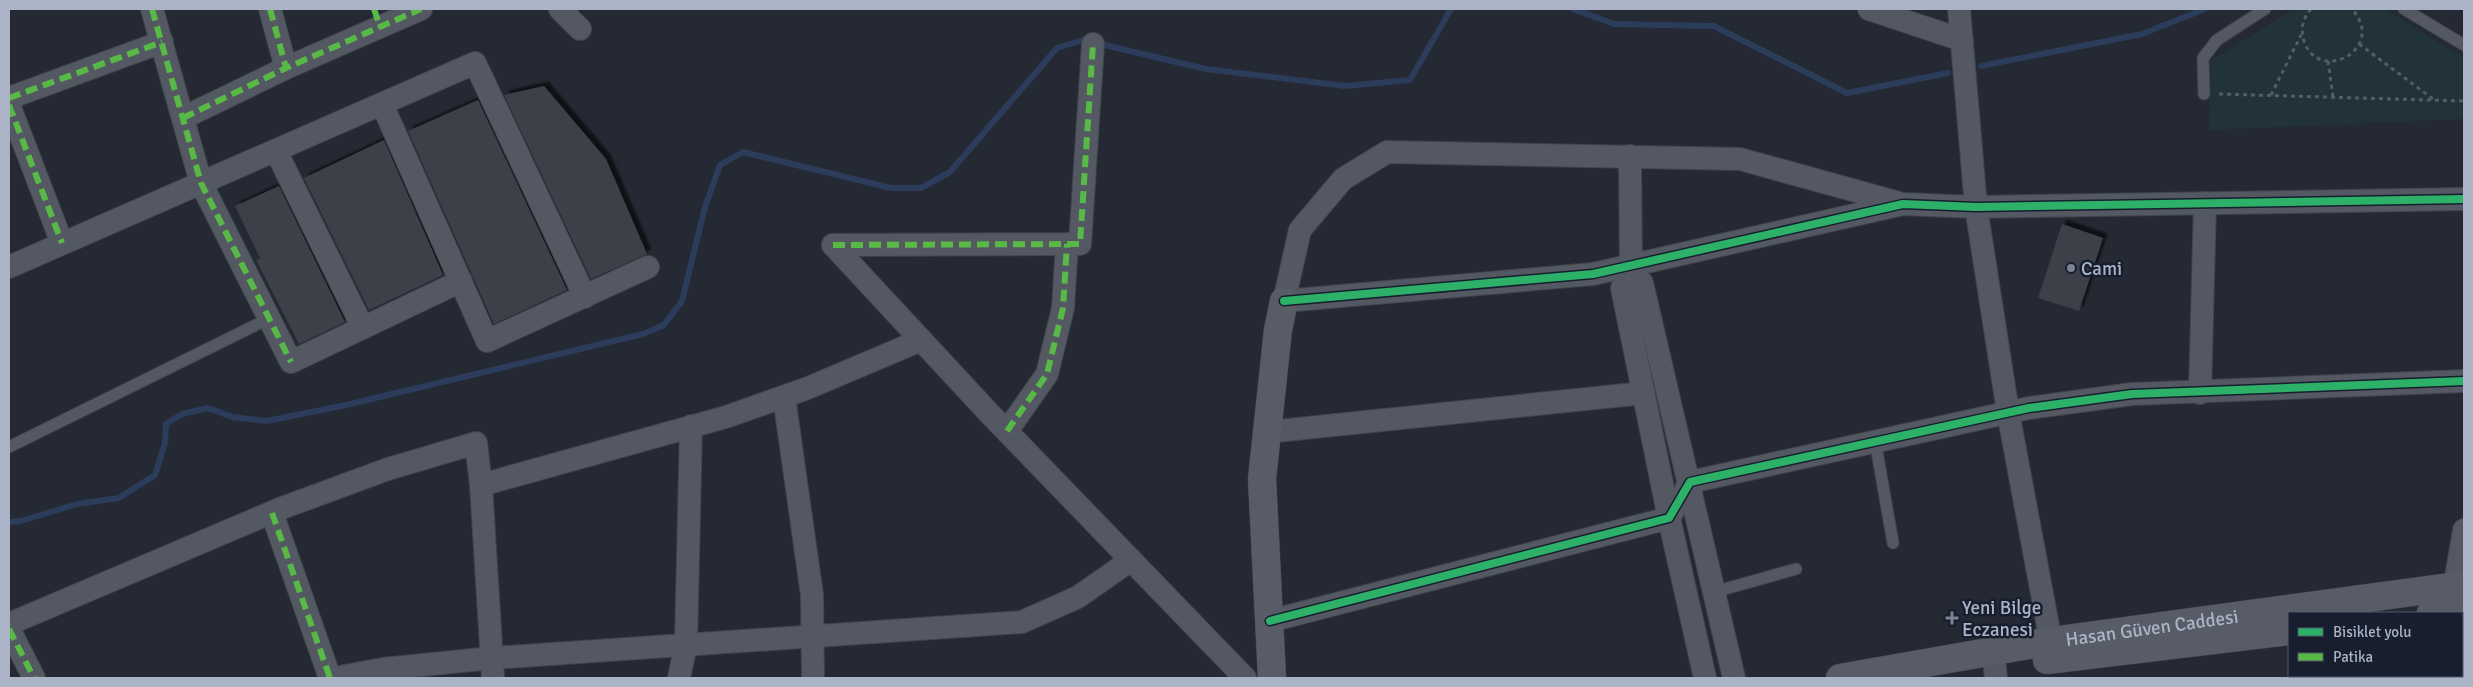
<svg xmlns="http://www.w3.org/2000/svg" width="2473" height="687" font-family="Signika,sans-serif">
	<defs>
		<filter id="shadow"><feDropShadow dx="4.5" dy="-4.5" stdDeviation="1" flood-color="#0009"/></filter>
	</defs>
	<rect width="100%" height="100%" fill="#242933"/>
	<polygon fill="#213339" points="2294,9 2385,9 2464,58 2464,119 2209,130 2211,61"/>
	<g fill="none" stroke-linecap="round" stroke-linejoin="round">
		<g stroke="#2c3d5c" stroke-width="6">
			<polyline points="1573,9 1614,24 1714,26 1847,93 1948,73"/>
			<polyline points="1981,66 2142,34 2205,9"/>
			<polyline points="9,522 21,521 77,504 119,498 155,475 165,443 166,424 182,414 208,408 232,417 267,421 346,405 643,334 664,325 682,301 705,207 720,165 743,152 891,188 921,188 950,172 1057,48 1083,40 1206,69 1345,86 1410,80 1451,9"/>
		</g>
	</g>
	<g fill="#3c4049" filter="url(#shadow)">
		<polygon points="544,86 606,159 647,254 591,279 504,95"/>
		<polygon points="478,100 567,290 494,324 408,131"/>
		<polygon points="384,140 443,275 369,310 304,178"/>
		<polygon points="279,186 345,322 299,344 256,260 260,258 235,206"/>
		<polygon points="2062,224 2103,238 2079,311 2038,298"/>
	</g>
	<g fill="none" stroke-linecap="round" stroke-linejoin="round">
		<g stroke="#40444c" stroke-width="13">
			<g id="lane">
				<polyline points="2404,9 2464,45"/>
				<polyline points="2204,94 2203,58 2217,40 2265,9"/>
				<polyline points="1875,440 1893,543"/>
				<polyline points="9,447 270,318"/>
				<polyline points="1714,592 1796,569"/>
			</g>
		</g>
		<g stroke="#40444c" stroke-width="24">
			<g id="street">
				<polyline points="152,9 201,183 291,362 461,281"/>
				<polyline points="270,9 286,68 421,9"/>
				<polyline points="560,9 580,29"/>
				<polyline points="1869,9 1962,40"/>
				<polyline points="1959,9 1976,207 2008,412 2054,658"/>
				<polyline points="9,98 162,42"/>
				<polyline points="382,104 487,341 648,267"/>
				<polyline points="9,105 62,243"/>
				<polyline points="183,118 286,68"/>
				<polyline points="276,151 363,328"/>
				<polyline points="1630,156 1631,273 1622,288 1669,518 1705,678"/>
				<polyline points="1903,204 1740,159 1387,152 1343,179 1300,230 1284,301 1593,274 1903,204 1976,207 2464,199"/>
				<polyline points="833,245 989,413 1245,678"/>
				<polyline points="833,245 1080,244 1093,44"/>
				<polyline points="9,267 475,63 585,297"/>
				<polyline points="1631,273 1642,283 1734,678"/>
				<polyline points="2200,393 2205,203"/>
				<polyline points="784,397 812,595 813,678"/>
				<polyline points="1007,431 1047,374 1063,308 1067,244"/>
				<polyline points="1267,432 1644,393"/>
				<polyline points="272,513 330,678"/>
				<polyline points="2452,601 2464,530"/>
				<polyline points="1270,621 1669,518 1690,482 2029,408 2132,394 2464,381"/>
				<polyline points="9,624 282,508 388,469 476,443 481,485"/>
				<polyline points="9,629 34,678"/>
				<polyline points="1993,651 1996,678"/>
				<polyline points="2452,676 2452,678"/>
				<polyline points="334,678 383,669 492,658 1022,622 1078,597 1131,560"/>
				<polyline points="493,678 481,485 726,417 808,388 921,340"/>
				<polyline points="679,678 686,644 691,426"/>
			</g>
		</g>
		<g stroke="#40444c" stroke-width="29">
			<g id="secondary">
				<polyline points="2431,613 2464,610"/>
				<polyline points="2047,660 2289,631"/>
				<polyline points="1272,678 1262,479 1278,330 1284,301"/>
				<path id="s1" d="M1840,678l211,-37 413,-56"/>
			</g>
		</g>
		<g stroke="#565c64" stroke-width="3" stroke-dasharray="4 4" stroke-linecap="butt">
			<path d="M2311,9c-8,9 -11,20 -7,32 14,44 84,8 48,-32"/>
			<polyline points="2359,44 2433,99"/>
			<polyline points="2328,61 2333,97"/>
			<polyline points="2219,94 2464,101"/>
			<polyline points="2271,95 2301,35"/>
		</g>
		<use href="#lane" stroke="#535862" stroke-width="11"/>
		<use href="#street" stroke="#535862" stroke-width="22"/>
		<use href="#secondary" stroke="#575c66" stroke-width="28"/>
		<g stroke="#58b947" stroke-width="6" stroke-dasharray="12 6" stroke-linecap="butt">
			<polyline points="152,9 201,183 291,362"/>
			<polyline points="270,9 286,68 421,9"/>
			<polyline points="374,9 380,27"/>
			<polyline points="9,98 162,42"/>
			<polyline points="9,105 62,243"/>
			<polyline points="183,118 286,68"/>
			<polyline points="833,245 1080,244 1093,44"/>
			<polyline points="1007,431 1047,374 1063,308 1067,244"/>
			<polyline points="272,513 330,678"/>
			<polyline points="9,629 34,678"/>
		</g>
		<g stroke="#171f2e" stroke-width="11">
			<g id="cycleway">
				<polyline points="1284,301 1593,274 1903,204 1976,207 2464,199"/>
				<polyline points="1270,621 1669,518 1690,482 2029,408 2132,394 2464,381"/>
			</g>
		</g>
		<use href="#cycleway" stroke="#2db169" stroke-width="8"/>
	</g>
	<g fill="#7c8393" stroke="#171f2e" stroke-width="2">
		<circle cx="2071" cy="268" r="5"/>
		<path d="M1949.5 610.5h5v5h5v5h-5v5h-5v-5h-5v-5h5z"/>
	</g>
	<g text-anchor="middle" stroke-width="5" stroke-linejoin="round" paint-order="stroke">
		<g font-size="19" fill="#abb4c6" stroke="#171f2e" text-anchor="start">
			<text x="2081" y="275">Cami</text>
			<text x="1962" y="614">Yeni Bilge<tspan x="1962" dy="22">Eczanesi</tspan></text>
		</g>
		<g font-size="19" fill="#abb4c6" stroke="#171f2e">
			<text dy="7" stroke="none"><textPath href="#s1" startOffset="316">Hasan Güven Caddesi</textPath></text>
		</g>
	</g>
	<rect width="2473" height="687" fill="none" stroke="#abb4c6" stroke-width="20"/>
	<rect x="2288" y="612" width="175" height="65" fill="#171f2e" stroke="#525b6b"/>
	<rect x="2298" y="628" width="25" height="8" fill="#2db169" stroke="#525b6b"/>
	<text x="2333" y="637" font-size="15" fill="#abb4c6">Bisiklet yolu</text>
	<rect x="2298" y="653" width="25" height="8" fill="#58b947" stroke="#525b6b"/>
	<text x="2333" y="662" font-size="15" fill="#abb4c6">Patika</text>
</svg>
